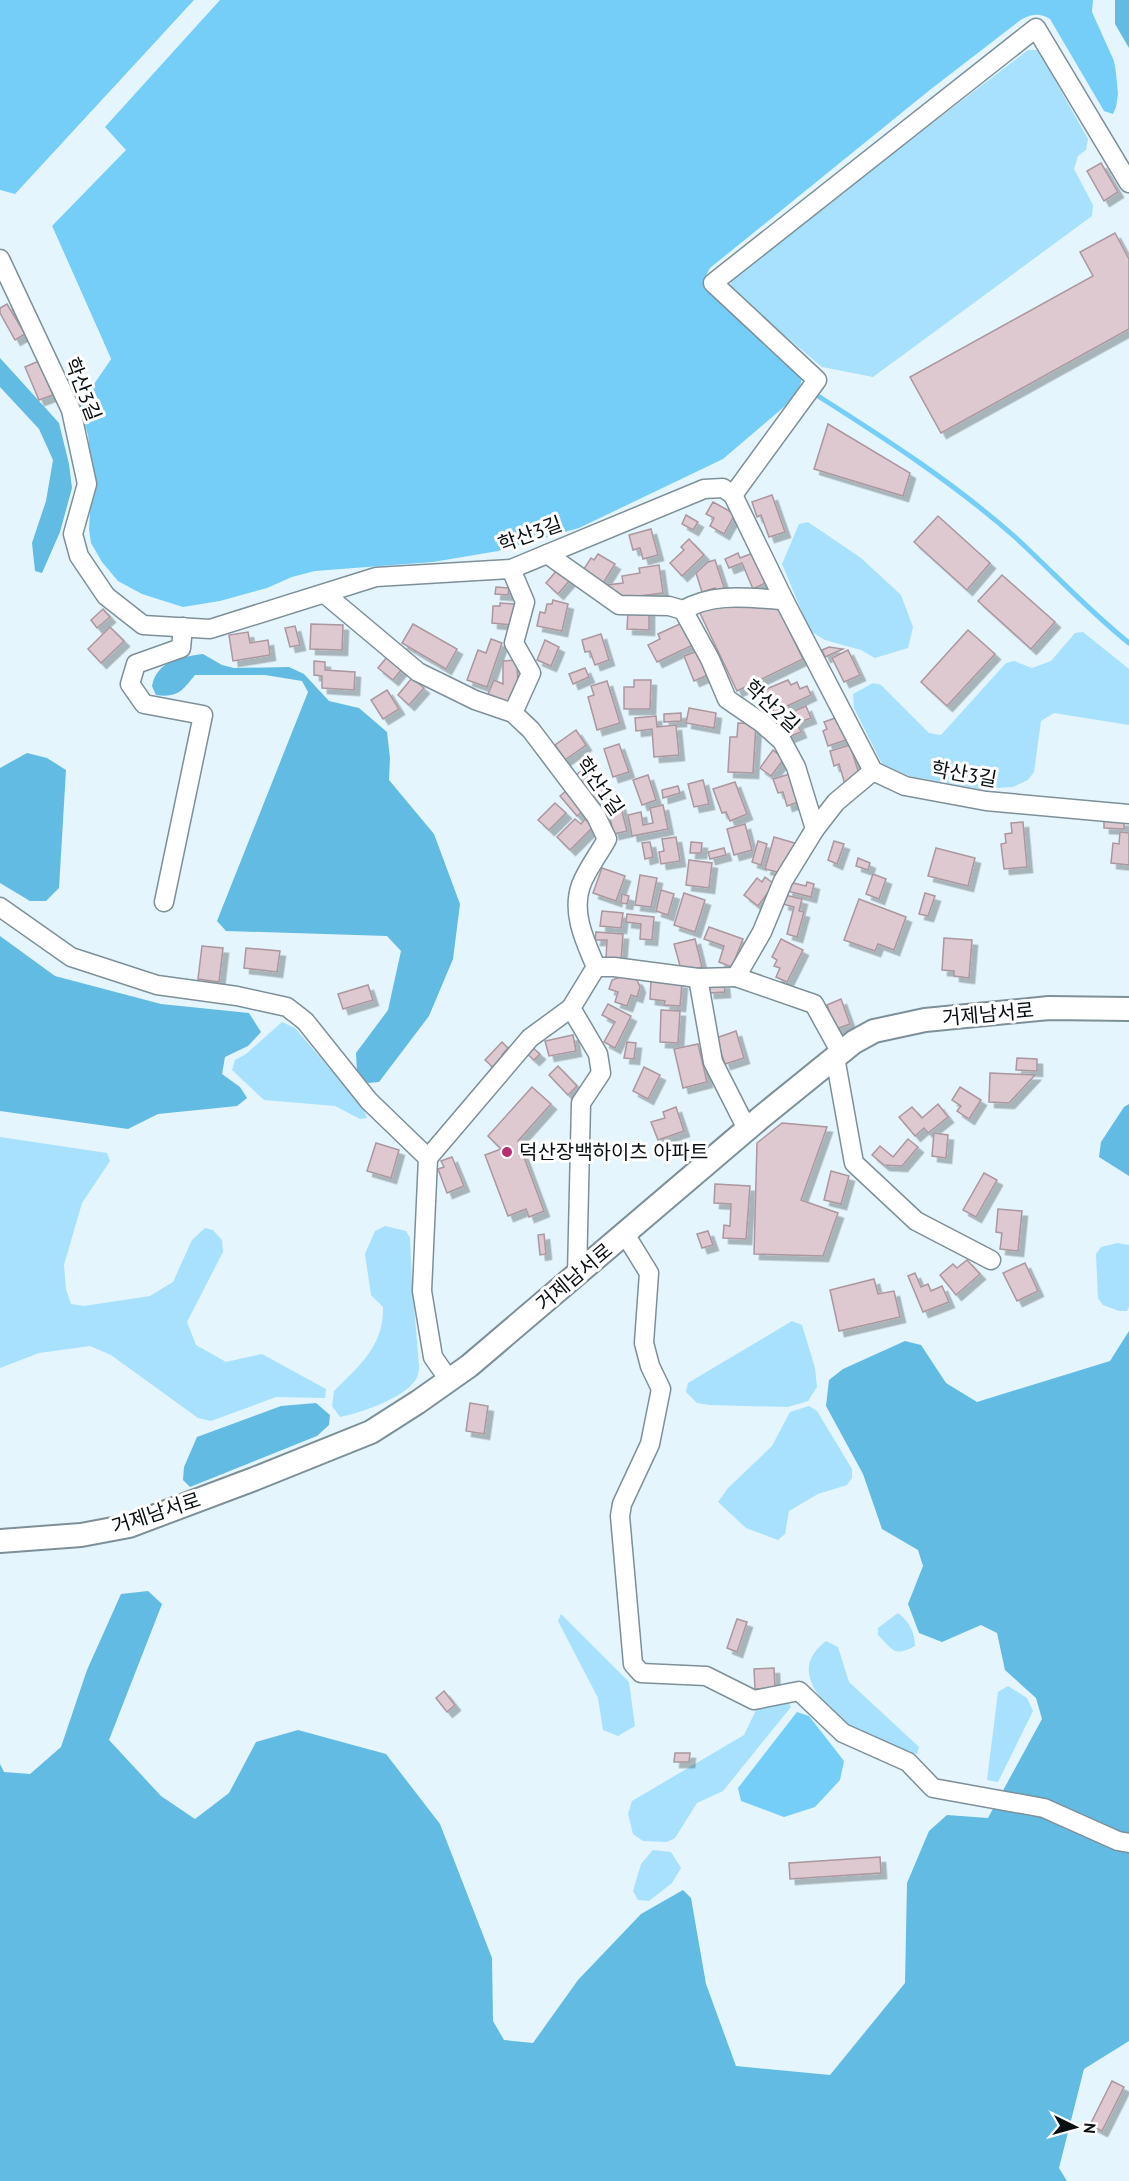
<svg xmlns="http://www.w3.org/2000/svg" width="1129" height="2181" font-family="'PT Sans','Noto Sans KR',sans-serif">
	<defs>
		<filter id="shadow"><feDropShadow dx="5.5" dy="5.5" stdDeviation="0" flood-color="#0004"/></filter>
	</defs>
	<rect width="100%" height="100%" fill="#e4f5fd"/>
	<g fill="#a7e1fd">
		<polygon points="1028,50 1038,50 1088,139 1086,150 1078,156 1074,169 1093,205 1092,216 873,377 822,367 730,289 732,276"/>
		<polygon points="808,522 861,558 901,595 913,627 908,648 875,658 861,650 825,640 810,631 782,564 799,524"/>
		<polygon points="1083,632 1129,669 1129,725 1054,713 1041,721 1034,772 1028,780 1013,787 981,789 909,776 882,764 854,708 853,694 873,683 881,685 929,733 941,735 1006,663 1014,661 1032,668 1051,661 1075,633"/>
		<polygon points="282,1022 295,1028 364,1109 367,1118 360,1119 335,1106 264,1100 232,1070 235,1060 246,1054"/>
		<polygon points="0,1137 107,1153 110,1161 82,1203 64,1265 66,1289 71,1304 84,1306 150,1296 173,1282 192,1240 205,1228 213,1230 222,1240 223,1252 187,1322 196,1345 226,1362 262,1354 326,1389 325,1398 276,1397 211,1421 198,1418 111,1355 90,1346 39,1353 0,1368"/>
		<path d="M385,1226l21,5 4,7 2,44 7,84c0,4 -1,10 -3,13 -11,19 -56,34 -76,38l-8,-11 2,-15c25,-25 50,-45 49,-84l-12,-12 -6,-41 10,-23z"/>
		<polygon points="1117,1243 1129,1245 1129,1307 1127,1311 1119,1311 1103,1305 1098,1298 1096,1254 1101,1247"/>
		<polygon points="792,1321 802,1325 815,1368 817,1387 808,1401 788,1407 709,1405 697,1403 686,1392 688,1383"/>
		<polygon points="809,1406 817,1411 852,1469 852,1478 847,1485 818,1494 789,1511 785,1534 778,1540 746,1528 718,1502 728,1488 772,1446 790,1412"/>
		<path d="M898,1613c11,8 17,20 17,33 -21,11 -21,5 -37,-11v-7z"/>
		<polygon points="561,1614 629,1682 635,1726 618,1736 603,1730 598,1698 558,1621"/>
		<path d="M826,1641l12,6 11,35 70,65 -2,7 -8,-1c-19,-8 -42,-14 -60,-25 -8,-4 -14,-14 -20,-20 -20,-23 -32,-44 -3,-67z"/>
		<polygon points="1008,1686 1027,1698 1033,1711 998,1782 987,1780 998,1692"/>
		<polygon points="788,1702 791,1707 723,1791 697,1803 675,1838 667,1842 643,1841 633,1834 628,1814 632,1801 744,1735 756,1710"/>
		<polygon points="653,1850 671,1852 681,1868 672,1883 649,1901 638,1900 633,1891 641,1864"/>
	</g>
	<g fill="#62bbe3">
		<polygon points="1115,0 1129,0 1129,48 1115,24"/>
		<polygon points="0,358 59,423 69,464 72,488 60,532 42,573 35,571 32,543 46,501 53,460 39,429 0,387"/>
		<path d="M203,654l19,11 12,3 55,-1 15,7 25,27 30,7 28,24 3,26 -1,22 45,54 26,70 -7,55 -24,57 -50,66 -11,1 -11,-11 -1,-19 32,-43 13,-59 -14,-15 -161,-5 -9,-10 91,-229 -6,-11 -37,-6h-70c-13,16 -17,23 -39,20l-4,-9c5,-25 28,-29 51,-32z"/>
		<polygon points="27,753 47,758 66,770 59,888 46,901 30,901 0,883 0,768"/>
		<polygon points="0,936 55,976 161,1004 249,1013 261,1032 248,1046 225,1057 222,1074 240,1087 247,1098 237,1106 158,1114 128,1129 0,1111"/>
		<polygon points="1129,1104 1129,1176 1099,1157 1101,1142 1124,1107"/>
		<polygon points="1129,1331 1129,2041 1084,2069 1059,2168 1067,2181 0,2181 0,1764 4,1772 30,1774 61,1747 87,1670 121,1594 148,1591 162,1604 109,1740 161,1796 195,1819 229,1793 256,1742 298,1730 386,1754 440,1824 492,1958 493,2021 504,2040 533,2043 578,1980 641,1914 683,1890 691,1898 706,1984 736,2066 830,2075 905,1983 907,1883 929,1831 947,1815 988,1818 1042,1719 1036,1698 1005,1670 997,1633 981,1625 942,1642 919,1633 908,1604 923,1566 918,1550 882,1529 863,1474 826,1406 829,1380 843,1369 905,1341 921,1345 946,1383 977,1402 1110,1361"/>
		<polygon points="316,1403 330,1415 329,1425 317,1436 190,1487 183,1480 184,1467 197,1437 281,1406"/>
	</g>
	<g fill="#75cef7">
		<path d="M0,0h1093l-1,12 22,49 2,12 2,21 -2,13 -3,7 -9,-3 -54,-92c-11,-6 -17,-5 -28,0l-91,70 -221,179 -5,9 2,12 10,12 24,17 61,59 -2,10 -15,19 -62,53 -144,69 -81,23 -65,11 -118,9 -23,6 -25,11 -47,13 -37,6 -41,-13 -24,-13 -16,-19 -11,-19 -2,-14 3,-54 -4,-40 -9,-29 32,-47 -59,-133 -37,-31 -15,-5z"/>
		<polygon points="797,1712 809,1716 844,1761 840,1780 815,1807 784,1817 741,1801 738,1788"/>
	</g>
	<polygon fill="#e4f5fd" points="194,0 220,0 105,127 126,150 52,226 111,359 79,406 76,406 107,359 49,228 13,197 0,193 0,190 15,194"/>
	<g fill="none" stroke-linecap="round" stroke-linejoin="round">
		<path stroke="#75cef7" stroke-width="5" d="M818,396c68,43 136,87 197,141 38,35 73,73 114,106"/>
	</g>
	<g fill="#dfc9d0" stroke="#ab979e" stroke-width="1.5" filter="url(#shadow)">
		<polygon points="1101,163 1118,192 1104,201 1087,171"/>
		<polygon points="1115,233 1129,259 1129,329 941,433 910,377 1093,276 1080,252"/>
		<polygon points="7,304 25,334 15,340 0,313 0,308"/>
		<polygon points="39,361 53,395 39,400 25,367"/>
		<polygon points="828,424 910,473 903,496 814,469"/>
		<polygon points="772,495 785,532 769,537 761,515 757,517 752,502"/>
		<polygon points="713,502 735,514 724,534 710,526 714,518 706,514"/>
		<polygon points="686,515 698,522 693,530 682,524"/>
		<polygon points="938,516 990,563 967,590 914,542"/>
		<polygon points="651,529 658,555 643,559 640,548 633,550 629,535"/>
		<polygon points="689,539 704,555 682,576 670,563 684,550 681,547"/>
		<polygon points="738,553 740,558 753,553 765,583 753,589 742,563 729,568 725,559"/>
		<polygon points="598,554 615,564 602,585 582,572 591,558 594,560"/>
		<polygon points="715,560 725,590 716,593 715,588 702,592 696,573 708,562"/>
		<polygon points="659,565 663,593 622,598 608,591 607,585 623,583 622,576 640,573 639,568"/>
		<polygon points="558,569 570,580 558,594 546,583"/>
		<polygon points="1002,575 1055,622 1031,649 978,601"/>
		<polygon points="496,587 509,588 508,595 495,594"/>
		<polygon points="553,600 568,604 562,631 537,626 540,612 545,613 547,604 552,604"/>
		<polygon points="500,603 515,604 513,625 492,623 493,606 500,606"/>
		<polygon points="736,603 778,608 803,659 737,691 698,609"/>
		<polygon points="103,609 110,617 97,628 91,620"/>
		<polygon points="628,611 649,611 649,630 627,629"/>
		<polygon points="682,623 693,645 657,662 648,645 660,639 658,634"/>
		<polygon points="311,624 343,625 342,650 310,649"/>
		<polygon points="413,624 457,649 446,669 402,643"/>
		<polygon points="295,626 300,645 290,647 285,628"/>
		<polygon points="110,627 124,641 101,663 88,649"/>
		<polygon points="968,630 995,654 947,706 921,682"/>
		<polygon points="248,632 250,643 268,640 270,655 233,661 229,635"/>
		<polygon points="601,634 609,660 595,665 590,651 585,652 582,640"/>
		<polygon points="491,639 502,643 487,687 467,680 478,650 486,653"/>
		<polygon points="545,640 559,647 551,666 537,660"/>
		<polygon points="829,647 843,649 825,657 822,650"/>
		<polygon points="848,650 860,675 844,682 832,658"/>
		<polygon points="698,651 708,675 694,681 684,656"/>
		<polygon points="387,657 402,669 393,680 378,668"/>
		<polygon points="517,660 518,690 512,704 488,694 494,680 503,684 503,661"/>
		<polygon points="314,661 325,662 325,670 355,672 354,690 322,688 322,676 314,675"/>
		<polygon points="585,668 589,677 573,684 569,674"/>
		<polygon points="412,678 424,688 409,705 398,695"/>
		<polygon points="634,680 651,680 650,709 624,709 624,687 634,687"/>
		<polygon points="788,680 791,685 797,682 800,689 807,686 811,695 774,712 764,690"/>
		<polygon points="607,681 620,723 597,730 588,697 594,695 591,686"/>
		<polygon points="387,690 399,709 383,719 371,700"/>
		<polygon points="806,706 811,718 797,723 801,732 786,738 778,718"/>
		<polygon points="689,708 716,713 714,728 686,723"/>
		<polygon points="681,713 681,721 664,722 664,714"/>
		<polygon points="656,716 657,727 676,725 679,755 654,757 652,729 636,731 635,718"/>
		<polygon points="838,717 846,740 828,746 823,731 827,729 824,722"/>
		<polygon points="738,723 756,724 753,773 728,772 730,737 737,737"/>
		<polygon points="576,730 586,745 565,760 555,745"/>
		<polygon points="619,744 629,772 613,777 604,749"/>
		<polygon points="850,745 860,777 846,788 839,764 834,766 830,751"/>
		<polygon points="773,750 784,759 771,776 760,768"/>
		<polygon points="588,766 606,791 594,799 576,775"/>
		<polygon points="793,773 801,801 787,806 783,792 778,793 773,779"/>
		<polygon points="648,775 656,800 642,805 633,780"/>
		<polygon points="703,780 709,804 694,807 688,784"/>
		<polygon points="735,782 747,814 730,821 726,812 722,813 713,789"/>
		<polygon points="678,786 680,793 663,798 662,790"/>
		<polygon points="567,790 584,810 577,816 560,796"/>
		<polygon points="619,800 627,831 614,834 606,804"/>
		<polygon points="555,803 566,813 549,830 538,820"/>
		<polygon points="663,805 668,829 632,836 628,815 641,812 643,825 653,823 650,808"/>
		<polygon points="575,819 581,824 585,819 593,827 570,850 557,837"/>
		<polygon points="1104,820 1124,821 1124,829 1104,828"/>
		<polygon points="1023,822 1027,867 1004,869 1001,844 1006,843 1005,834 1012,833 1011,823"/>
		<polygon points="745,824 752,850 734,855 727,829"/>
		<polygon points="1120,832 1129,833 1129,865 1111,863 1113,843 1119,844"/>
		<polygon points="676,837 680,861 661,864 659,852 664,851 662,839"/>
		<polygon points="774,837 798,844 781,873 765,869"/>
		<polygon points="758,841 767,844 761,865 752,862"/>
		<polygon points="834,841 844,844 837,864 828,860"/>
		<polygon points="650,842 653,857 645,859 642,843"/>
		<polygon points="691,842 702,843 701,853 690,853"/>
		<polygon points="724,848 726,855 710,859 708,852"/>
		<polygon points="936,848 975,858 968,886 928,876"/>
		<polygon points="858,858 870,863 868,870 856,866"/>
		<polygon points="689,860 712,863 709,888 686,885"/>
		<polygon points="602,868 625,876 616,901 593,893"/>
		<polygon points="873,874 886,879 879,899 866,894"/>
		<polygon points="640,875 657,878 651,907 635,905"/>
		<polygon points="765,877 774,884 758,906 744,895 757,878 762,882"/>
		<polygon points="789,882 806,886 807,882 814,884 811,897 787,891"/>
		<polygon points="661,890 674,894 668,915 656,911"/>
		<polygon points="684,893 705,900 695,932 674,925"/>
		<polygon points="925,893 935,896 928,916 919,914"/>
		<polygon points="622,894 629,896 627,904 621,903"/>
		<polygon points="785,895 802,899 799,911 804,912 797,937 787,934 794,907 783,904"/>
		<polygon points="859,899 906,917 894,950 878,944 875,951 844,940"/>
		<polygon points="602,911 623,913 621,928 600,926"/>
		<polygon points="627,914 654,917 652,940 640,939 641,924 626,922"/>
		<polygon points="709,927 743,939 732,967 719,962 724,946 704,939"/>
		<polygon points="596,932 623,934 621,960 606,959 607,940 595,940"/>
		<polygon points="944,938 972,940 969,978 954,976 954,971 942,970"/>
		<polygon points="695,939 702,967 682,973 674,944"/>
		<polygon points="781,939 803,950 787,982 776,977 780,968 774,966 777,960 772,957"/>
		<polygon points="202,946 223,948 219,982 198,979"/>
		<polygon points="246,948 280,951 277,972 244,968"/>
		<polygon points="625,975 637,980 640,987 637,997 631,995 627,1006 615,1002 618,992 609,989 612,980"/>
		<polygon points="651,980 682,983 680,1006 664,1005 665,1001 650,999"/>
		<polygon points="724,983 725,992 709,993 708,984"/>
		<polygon points="368,985 373,1000 343,1009 338,994"/>
		<polygon points="841,999 850,1024 836,1029 827,1005"/>
		<polygon points="608,1004 631,1016 615,1048 604,1042 615,1022 602,1015"/>
		<polygon points="661,1010 680,1011 678,1043 660,1042"/>
		<polygon points="736,1031 744,1058 725,1064 716,1038"/>
		<polygon points="573,1035 576,1051 549,1056 545,1041"/>
		<polygon points="502,1042 508,1048 502,1055 506,1059 496,1070 485,1060"/>
		<polygon points="627,1042 636,1043 634,1059 624,1058"/>
		<polygon points="698,1044 707,1082 683,1088 674,1049"/>
		<polygon points="532,1047 540,1054 534,1060 527,1054"/>
		<polygon points="1017,1058 1037,1059 1037,1071 1016,1070"/>
		<polygon points="558,1066 577,1086 568,1095 549,1075"/>
		<polygon points="644,1067 660,1075 648,1099 633,1091"/>
		<polygon points="990,1073 1035,1075 1009,1103 989,1102"/>
		<polygon points="532,1087 551,1104 518,1141 544,1211 529,1217 526,1209 508,1216 485,1155 501,1149 488,1136"/>
		<polygon points="960,1087 981,1100 969,1119 957,1111 961,1106 952,1100"/>
		<polygon points="938,1104 948,1117 928,1133 924,1128 915,1136 899,1117 912,1107 922,1118"/>
		<polygon points="676,1107 684,1131 658,1140 651,1122 665,1118 663,1112"/>
		<polygon points="782,1123 827,1127 801,1200 838,1213 823,1256 754,1254 757,1143"/>
		<polygon points="934,1133 948,1135 946,1158 932,1156"/>
		<polygon points="908,1139 918,1147 902,1166 884,1165 872,1155 880,1146 893,1157"/>
		<polygon points="376,1143 399,1150 391,1178 367,1171"/>
		<polygon points="452,1157 464,1186 447,1193 438,1169 444,1167 441,1161"/>
		<polygon points="831,1171 849,1176 841,1204 824,1200"/>
		<polygon points="984,1173 997,1180 976,1217 963,1210"/>
		<polygon points="715,1184 750,1186 746,1239 723,1238 724,1225 730,1226 731,1204 714,1203"/>
		<polygon points="998,1209 1022,1211 1018,1251 1000,1249 1002,1233 996,1232"/>
		<polygon points="708,1231 713,1245 702,1248 697,1234"/>
		<polygon points="544,1234 546,1254 540,1255 538,1235"/>
		<polygon points="967,1260 980,1274 956,1295 940,1275 953,1264 957,1268"/>
		<polygon points="1025,1263 1038,1291 1017,1301 1003,1273"/>
		<polygon points="915,1273 921,1287 928,1284 931,1291 942,1286 949,1302 923,1312 908,1276"/>
		<polygon points="874,1279 878,1294 894,1291 900,1317 839,1331 830,1290"/>
		<polygon points="470,1403 488,1406 484,1434 466,1431"/>
		<polygon points="737,1619 747,1622 737,1652 727,1648"/>
		<polygon points="774,1668 775,1688 755,1689 754,1669"/>
		<polygon points="444,1691 455,1705 447,1712 436,1698"/>
		<polygon points="675,1753 690,1753 689,1762 674,1762"/>
		<polygon points="880,1857 881,1873 790,1879 789,1863"/>
		<polygon points="1112,2081 1124,2087 1102,2131 1090,2125"/>
	</g>
	<g fill="none" stroke-linecap="round" stroke-linejoin="round">
		<g stroke="#7d9099" stroke-width="21">
			<g id="minor">
				<polyline points="0,259 71,410 87,484 73,534 79,556 106,596 143,625 210,629 376,577 511,569 704,489 723,488 733,495 784,600 873,771 905,786 986,801 1129,814"/>
				<polyline points="733,495 817,380 713,283 1036,28 1129,183"/>
				<polyline points="547,554 619,605 669,606 683,610 710,659 727,699 762,723 782,741 796,767 815,829 783,881 762,932 736,977 814,1004 841,1053"/>
				<polyline points="511,569 525,602 514,643 531,673 513,713"/>
				<path d="M325,594l93,78 57,28 38,13 18,17 65,86 11,23c-8,15 -20,30 -26,46 -10,28 4,56 15,82l-25,41 27,46 3,19 -20,30 -4,172"/>
				<path d="M683,610c32,-18 65,-12 101,-10"/>
				<polyline points="815,829 836,802 873,771"/>
				<polyline points="164,902 203,715 144,704 130,684 136,664 181,648 183,627"/>
				<polyline points="0,907 71,957 157,985 237,996 287,1007 305,1021 369,1101 428,1158 422,1291 433,1357 449,1380"/>
				<polyline points="596,967 614,967 698,978 736,977"/>
				<polyline points="698,978 713,1062 747,1129"/>
				<polyline points="835,1057 854,1163 916,1221 991,1260"/>
				<polyline points="428,1158 530,1038 571,1008"/>
				<polyline points="625,1234 649,1273 644,1343 650,1366 661,1389 650,1444 622,1504 620,1516 633,1664 641,1673 706,1676 754,1700 799,1691 843,1733 908,1762 933,1788 1044,1808 1118,1841 1129,1843"/>
			</g>
		</g>
		<g stroke="#7d9099" stroke-width="26">
			<polyline id="major" points="0,1541 81,1535 129,1526 254,1479 371,1432 418,1402 469,1366 759,1119 854,1042 874,1031 925,1020 1049,1008 1129,1009"/>
		</g>
		<use href="#minor" stroke="#fff" stroke-width="18"/>
		<use href="#major" stroke="#fff" stroke-width="22"/>
	</g>
	<circle fill="#b62f71" stroke="#fff" stroke-width="2" cx="507" cy="1152" r="6"/>
	<g text-anchor="middle" stroke-width="6" stroke-linejoin="round" paint-order="stroke">
		<g font-size="20" fill="#091013" stroke="#fff">
			<text transform="translate(83 389) rotate(69)" y="7">학산3길</text>
			<text transform="translate(530 534) rotate(-20)" y="7">학산3길</text>
			<text transform="translate(772 706) rotate(43)" y="7">학산2길</text>
			<text transform="translate(964 774) rotate(10)" y="7">학산3길</text>
			<text transform="translate(600 786) rotate(55)" y="7">학산1길</text>
			<text transform="translate(988 1014) rotate(-5)" y="7">거제남서로</text>
			<text transform="translate(574 1277) rotate(-40)" y="7">거제남서로</text>
			<text transform="translate(156 1513) rotate(-18)" y="7">거제남서로</text>
		</g>
		<g font-size="20" fill="#091013" stroke="#fff" text-anchor="start">
			<text x="519" y="1159">덕산장백하이츠 아파트</text>
		</g>
	</g>
	<g transform="translate(1075 2127) rotate(95)" stroke="#ffffff" stroke-width="4.5" paint-order="stroke">
	<path d="M0-4.5L10 22L0 15L-10 22Z" fill="#091013"/>
	<text y="-9" font-size="16" font-weight="bold" text-anchor="middle" fill="#091013">N</text>
	</g>
</svg>
